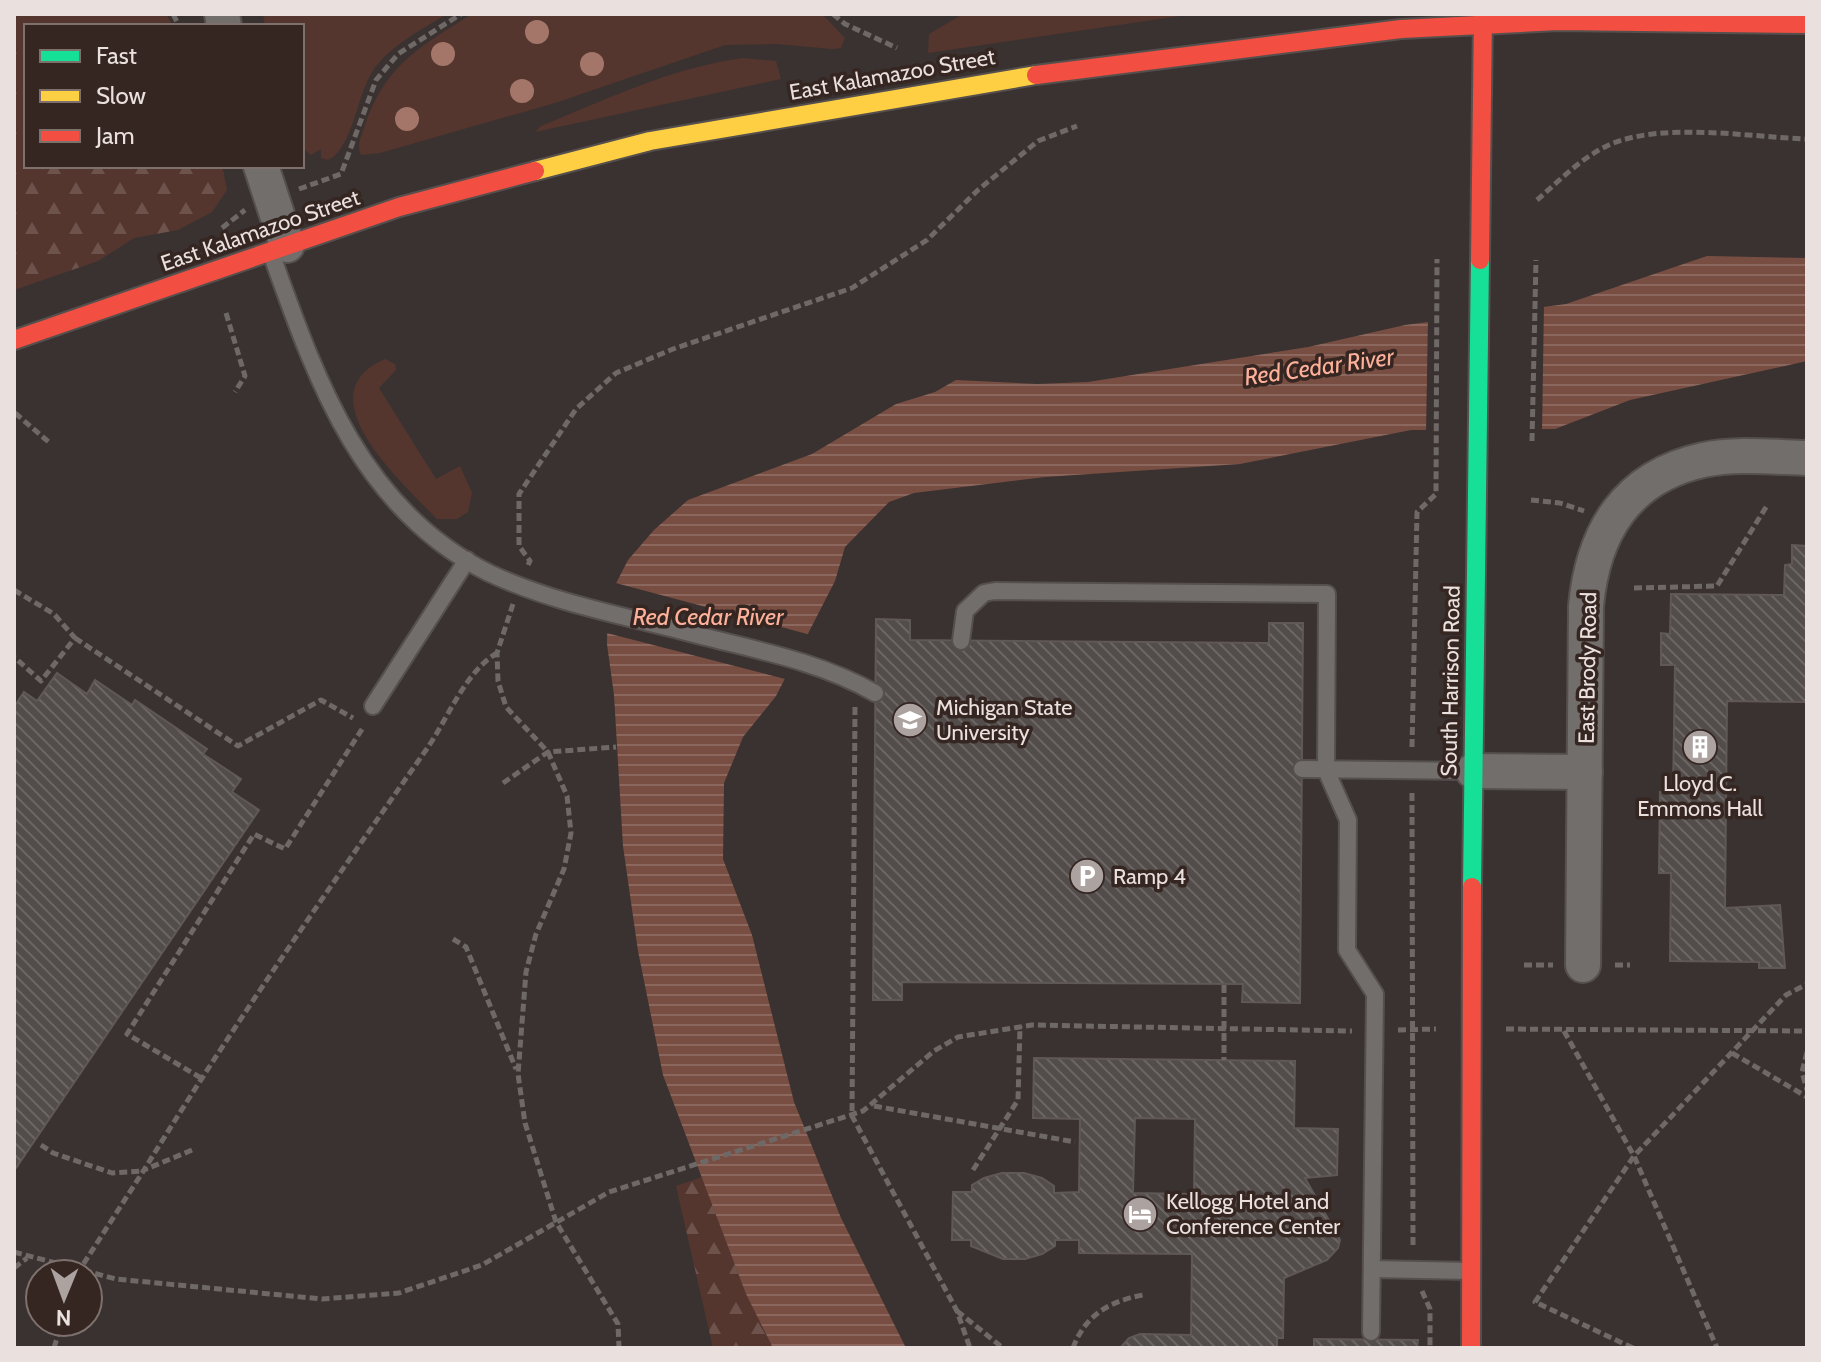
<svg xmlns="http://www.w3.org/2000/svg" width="1821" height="1362" font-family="Cabin,sans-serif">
	<defs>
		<pattern id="forest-firs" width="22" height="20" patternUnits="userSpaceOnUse" patternTransform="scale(2)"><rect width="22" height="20" fill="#54362e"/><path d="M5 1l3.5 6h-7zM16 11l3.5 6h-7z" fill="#6d534c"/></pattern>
		<pattern id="water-rules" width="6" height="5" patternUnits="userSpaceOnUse" patternTransform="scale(2)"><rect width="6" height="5" fill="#794e42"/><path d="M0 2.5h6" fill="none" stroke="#8c675d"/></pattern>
		<pattern id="building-back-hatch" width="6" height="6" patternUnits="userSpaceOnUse" patternTransform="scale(2)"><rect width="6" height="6" fill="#524c4a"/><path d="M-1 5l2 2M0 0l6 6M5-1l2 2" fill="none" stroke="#6b6664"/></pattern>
	</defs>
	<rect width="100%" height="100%" fill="#3a3230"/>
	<g fill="#54362e">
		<polygon points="60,14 166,14 173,26 68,26"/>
		<path d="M263,14h184c-26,16 -58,32 -75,58 -14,22 -21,79 -44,88l-7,-2v-9l-10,6 -9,-8v-121h-37z"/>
		<path d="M472,14h350l23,24 -4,10 -9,1 -56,-5 -51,1 -170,58 -175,50 -19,2c-5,-10 1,-20 4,-30 20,-60 56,-79 107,-111z"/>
		<polygon points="963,14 1194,14 928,53 929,34"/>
		<path d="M743,58l33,3 5,18 -246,53 6,-6c64,-26 132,-59 202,-68z"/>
		<path d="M385,359l10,5 1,6 -17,18 57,91 24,-13 12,27 -4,19 -11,7h-20c-33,-35 -135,-124 -52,-160z"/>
	</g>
	<g fill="url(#forest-firs)">
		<polygon points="14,14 60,14 68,26 26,26 26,166 222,166 227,190 212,212 178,230 134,238 98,261 14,290"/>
		<polygon points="702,1177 746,1294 773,1348 713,1348 676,1186"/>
	</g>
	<polygon fill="url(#water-rules)" points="1707,256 1807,258 1807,361 1630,400 1555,429 1411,430 1240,464 1045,477 914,493 889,502 845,547 835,581 776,696 743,737 724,783 723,859 752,935 794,1102 841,1218 906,1348 773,1348 746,1294 663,1075 638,951 623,846 614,695 607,644 608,599 628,560 654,530 688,500 812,454 896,404 935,392 956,380 1037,384 1088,382 1308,347 1405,325 1566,304"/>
	<g fill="#3a3230">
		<polygon points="1544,302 1542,433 1426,434 1428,317"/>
		<polygon points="612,582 811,635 789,680 603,632 604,598"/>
	</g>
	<g fill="url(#building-back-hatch)" stroke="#5f5856" stroke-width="2" fill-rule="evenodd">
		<polygon points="1792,545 1807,546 1807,702 1727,701 1725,908 1780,905 1785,968 1759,968 1759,962 1670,961 1671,873 1659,873 1660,792 1673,792 1675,665 1661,665 1661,633 1670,634 1671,594 1784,595 1785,565 1792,564"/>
		<polygon points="876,619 910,620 910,640 1269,643 1269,623 1303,623 1300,1003 1242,1002 1243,984 902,982 902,1000 873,1000"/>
		<polygon points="57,673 87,694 95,680 132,705 135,700 207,749 203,754 241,779 232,792 259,810 14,1171 14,707 24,692 37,701"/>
		<path d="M1034,1058l261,3 -1,67 44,1 -1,46 -32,3 35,62 -2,8 -11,12 -43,18 -1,60h-6v10h-157l9,-10 11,-4 51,1 1,-81 -113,-1v-13h-24v6l-13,8 -17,5h-22l-32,-13v-6h-19l1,-48h19v-7l12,-7 18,-5h22l18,5 12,8v7l25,-1 1,-73 -47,-1zM1135,1118l60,1 -1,75 -61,-1z"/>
		<polygon points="1314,1339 1418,1340 1417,1348 1314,1348"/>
	</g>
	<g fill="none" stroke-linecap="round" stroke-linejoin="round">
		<g stroke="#554f4d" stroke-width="20">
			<g id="lane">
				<path d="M271,253c45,126 89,256 218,320 62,29 131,42 197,59 64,17 131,28 189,61"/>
				<polyline points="961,641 965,611 984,593 995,591 1327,594 1326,770 1348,820 1347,950 1375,994 1371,1332"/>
				<polyline points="373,706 467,560"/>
				<polyline points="1302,769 1472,771"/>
				<polyline points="1372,1269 1470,1271"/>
			</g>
		</g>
		<g stroke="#554f4d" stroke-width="38">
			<g id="street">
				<polyline points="222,14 224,26"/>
				<polyline points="261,166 287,245"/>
				<polyline points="1473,771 1585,772"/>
				<path d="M1583,965l3,-359c7,-74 40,-129 117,-146 33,-7 70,-3 104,-2"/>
			</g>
		</g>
		<g stroke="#554f4d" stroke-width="22">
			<polyline id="fast" points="1472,887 1480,260"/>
		</g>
		<g stroke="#554f4d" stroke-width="22">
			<polyline id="slow" points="535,171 650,141 1036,75"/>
		</g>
		<g stroke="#554f4d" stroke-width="22">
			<g id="jam">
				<polyline points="1036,75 1401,29 1558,21 1807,24"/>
				<polyline points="1480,260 1483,14"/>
				<polyline points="14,340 399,207 535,171"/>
				<polyline points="1471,1348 1472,887"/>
			</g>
		</g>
		<g stroke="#6e6967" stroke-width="5" stroke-dasharray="8 4" stroke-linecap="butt">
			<polyline points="173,14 179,26"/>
			<polyline points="833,14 845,24 897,48"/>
			<polyline points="299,189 341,174 376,80 398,54 461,14"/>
			<path d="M1537,200c23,-20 46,-44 74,-56 53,-22 138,-7 196,-5"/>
			<polyline points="222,228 245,210"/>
			<polyline points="226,313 245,376 235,392"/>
			<polyline points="15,413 51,444"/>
			<polyline points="1532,441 1536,260"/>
			<polyline points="1531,500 1560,503 1584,511"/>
			<polyline points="528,565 530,561 519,546 519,494 576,409 616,373 673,349 852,288 927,240 978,190 1038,141 1077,126"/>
			<polyline points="1634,588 1717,586 1768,504"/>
			<polyline points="14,590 54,614 75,638 41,681 14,657"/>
			<polyline points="513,604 497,653 498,681 506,707 548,752 567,796 571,833 564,869 536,934 526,972 518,1074 525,1123 556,1222 618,1324 619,1348"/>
			<polyline points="75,638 238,746 321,700 353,718"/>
			<polyline points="855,707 852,1116 957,1311 970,1348"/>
			<polyline points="1412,747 1417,512 1436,494 1437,259"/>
			<polyline points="503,783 548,752 616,747"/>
			<polyline points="1412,793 1413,1247"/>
			<polyline points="453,939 466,947 516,1069"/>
			<polyline points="1524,965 1553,965"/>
			<polyline points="1615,965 1630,965"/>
			<polyline points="1506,1029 1807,1031"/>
			<polyline points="1398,1030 1436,1029"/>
			<polyline points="1564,1031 1634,1156 1717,1348"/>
			<polyline points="1807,1052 1802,1072 1807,1090"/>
			<polyline points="1732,1053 1807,1097"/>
			<polyline points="201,1078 127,1034 254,834 285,849 364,726"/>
			<polyline points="874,1106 1075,1142"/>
			<polyline points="41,1145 53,1153 112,1173 143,1171"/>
			<path d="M192,1150l-48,20c88,-143 185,-282 282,-420 22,-31 38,-77 71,-97"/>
			<polyline points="973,1170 1018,1100 1020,1026"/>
			<polyline points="14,1252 116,1279 322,1299 399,1293 482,1265 609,1192 863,1111 934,1051 958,1037 1032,1025 1352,1031"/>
			<polyline points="14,1268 27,1258"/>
			<polyline points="77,1274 144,1170"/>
			<polyline points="1422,1291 1430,1309 1430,1348"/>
			<polyline points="957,1311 1003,1348"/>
			<polyline points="54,1348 62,1322"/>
			<path d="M1073,1348c12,-33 37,-47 70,-53"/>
			<polyline points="1633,1348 1535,1302 1634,1156 1786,995 1807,984"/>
		</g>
		<use href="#lane" stroke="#716e6c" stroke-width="16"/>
		<use href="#street" stroke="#716e6c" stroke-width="34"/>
		<use href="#fast" stroke="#16e098" stroke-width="18"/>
		<use href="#slow" stroke="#ffcf43" stroke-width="18"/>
		<use href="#jam" stroke="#f24e42" stroke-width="18"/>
		<polyline stroke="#6e6967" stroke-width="5" stroke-dasharray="8 4" stroke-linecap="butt" points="1224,985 1224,1060"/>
	</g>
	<g fill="#a47669">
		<circle cx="537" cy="32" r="12"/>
		<circle cx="443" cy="54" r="12"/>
		<circle cx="592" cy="64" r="12"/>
		<circle cx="522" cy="91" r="12"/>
		<circle cx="407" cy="119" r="12"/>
	</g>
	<defs>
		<g id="university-disc" transform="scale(1.8)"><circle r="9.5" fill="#aca3a0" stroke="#352622"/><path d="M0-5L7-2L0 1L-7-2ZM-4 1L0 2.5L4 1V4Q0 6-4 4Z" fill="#fff"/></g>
		<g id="building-disc" transform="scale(1.8)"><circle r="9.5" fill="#aca3a0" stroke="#352622"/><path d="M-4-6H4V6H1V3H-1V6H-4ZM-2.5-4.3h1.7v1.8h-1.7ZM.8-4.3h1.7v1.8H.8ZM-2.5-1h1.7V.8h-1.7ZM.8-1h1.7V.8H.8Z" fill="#fff"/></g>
		<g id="parking-disc" transform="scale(1.8)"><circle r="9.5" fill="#aca3a0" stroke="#352622"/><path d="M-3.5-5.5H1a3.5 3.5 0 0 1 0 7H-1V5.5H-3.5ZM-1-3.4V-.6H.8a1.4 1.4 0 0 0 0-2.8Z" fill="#fff"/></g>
		<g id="hotel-disc" transform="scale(1.8)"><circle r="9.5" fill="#aca3a0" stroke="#352622"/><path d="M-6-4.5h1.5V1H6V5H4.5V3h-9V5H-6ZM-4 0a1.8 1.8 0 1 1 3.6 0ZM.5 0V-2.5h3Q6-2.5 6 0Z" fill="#fff"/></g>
	</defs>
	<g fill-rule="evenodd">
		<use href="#university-disc" x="910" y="720"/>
		<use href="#building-disc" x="1700" y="747"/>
		<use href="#parking-disc" x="1087" y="876"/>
		<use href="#hotel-disc" x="1140" y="1214"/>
	</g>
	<g text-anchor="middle" stroke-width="7" stroke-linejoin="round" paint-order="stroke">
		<g font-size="22" fill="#eae0dd" stroke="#352622">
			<text transform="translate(892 74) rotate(-10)" y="8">East Kalamazoo Street</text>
			<text transform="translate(260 230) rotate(-19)" y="8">East Kalamazoo Street</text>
			<text transform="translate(1587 668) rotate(-89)" y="8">East Brody Road</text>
			<text transform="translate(1450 681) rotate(-89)" y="8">South Harrison Road</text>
		</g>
		<g font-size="22" fill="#eae0dd" stroke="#352622" text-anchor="start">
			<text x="936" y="715">Michigan State<tspan x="936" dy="25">University</tspan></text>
			<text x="1700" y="791" text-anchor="middle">Lloyd C.<tspan x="1700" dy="25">Emmons Hall</tspan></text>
			<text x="1113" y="884">Ramp 4</text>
			<text x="1166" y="1209">Kellogg Hotel and<tspan x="1166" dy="25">Conference Center</tspan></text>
		</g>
		<g font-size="24" font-style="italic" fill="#fdb19b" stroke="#352622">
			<text transform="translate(1319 367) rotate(-8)" y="8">Red Cedar River</text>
			<text x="708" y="625">Red Cedar River</text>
		</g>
	</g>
	<rect width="1821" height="1362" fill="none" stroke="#eae0dd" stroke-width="32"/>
	<rect x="24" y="24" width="280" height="144" fill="#352622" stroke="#7d706d" stroke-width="2"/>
	<rect x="40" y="50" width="40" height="12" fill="#16e098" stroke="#7d706d" stroke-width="2"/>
	<text x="96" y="64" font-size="24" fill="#eae0dd">Fast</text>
	<rect x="40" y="90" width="40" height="12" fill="#ffcf43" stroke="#7d706d" stroke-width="2"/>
	<text x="96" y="104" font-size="24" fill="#eae0dd">Slow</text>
	<rect x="40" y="130" width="40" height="12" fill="#f24e42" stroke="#7d706d" stroke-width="2"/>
	<text x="96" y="144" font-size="24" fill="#eae0dd">Jam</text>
	<g transform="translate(64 1298) rotate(181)"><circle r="38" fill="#352622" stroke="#7d706d" stroke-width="2"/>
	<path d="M0-6L14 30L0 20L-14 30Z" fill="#aca3a0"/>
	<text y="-12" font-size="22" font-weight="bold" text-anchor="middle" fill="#eae0dd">N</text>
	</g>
</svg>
